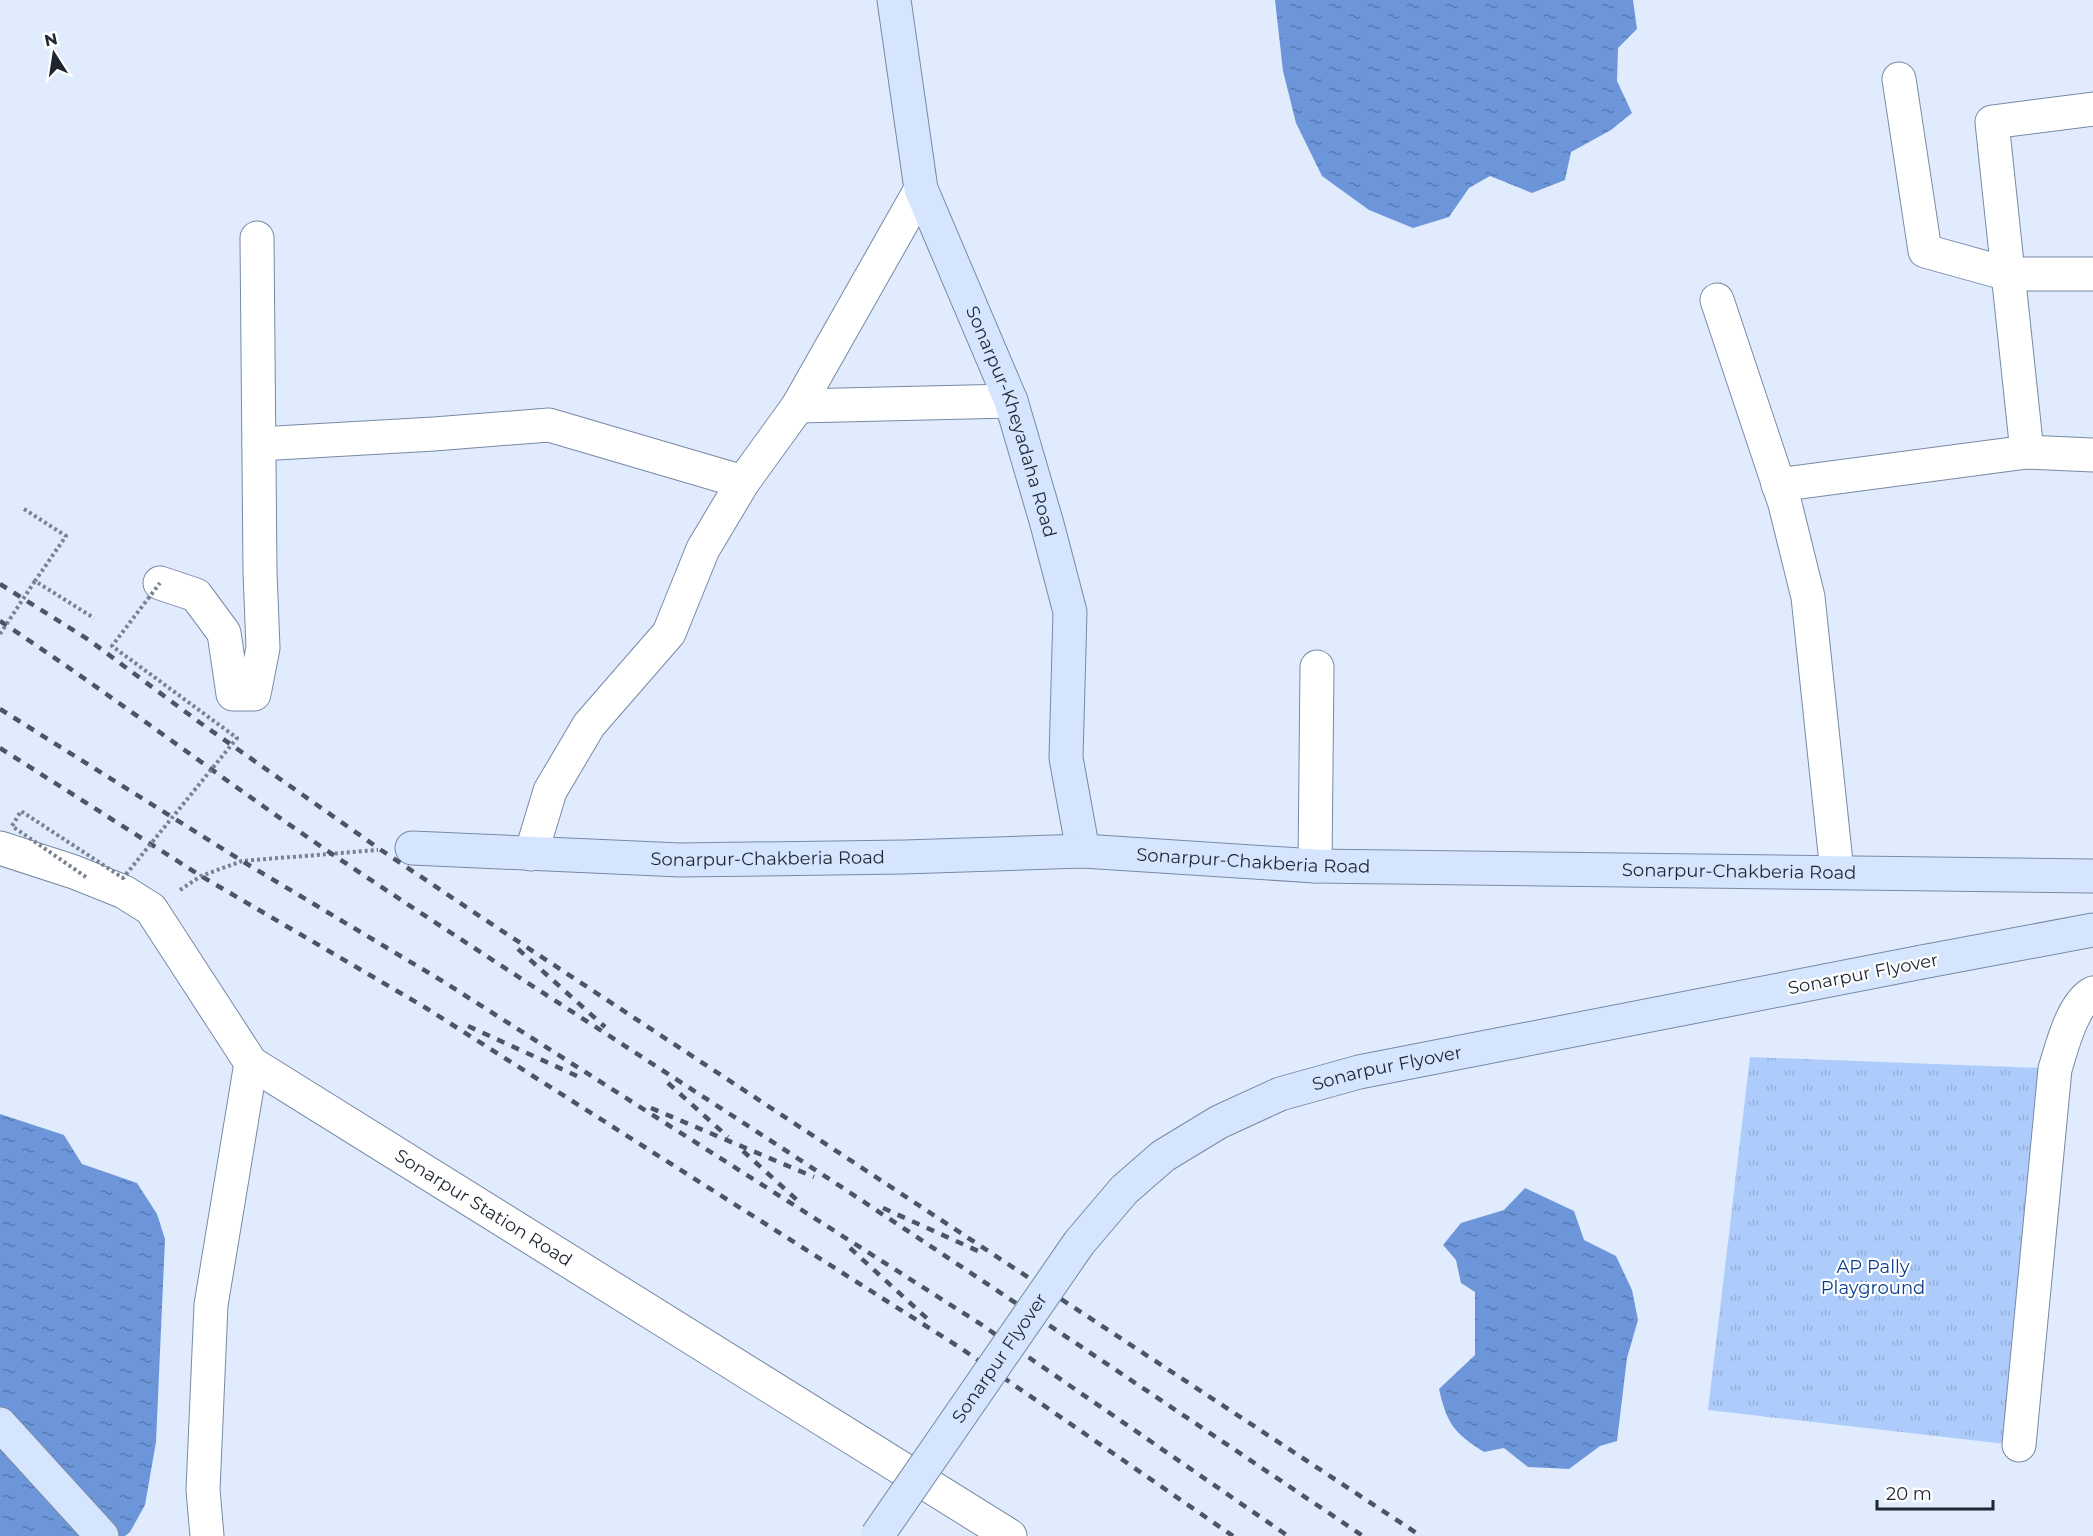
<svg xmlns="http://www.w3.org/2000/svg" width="2093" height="1536" font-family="Montserrat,sans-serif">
	<defs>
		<pattern id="park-tufts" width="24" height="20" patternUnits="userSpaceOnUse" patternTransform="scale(1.5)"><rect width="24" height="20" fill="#aeccfb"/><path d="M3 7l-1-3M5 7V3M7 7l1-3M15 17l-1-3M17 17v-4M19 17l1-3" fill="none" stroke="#95afd8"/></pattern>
		<pattern id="water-ripples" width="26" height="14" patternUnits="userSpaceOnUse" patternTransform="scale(1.5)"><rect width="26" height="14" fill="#6c96d9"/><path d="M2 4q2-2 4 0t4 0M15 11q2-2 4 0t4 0" fill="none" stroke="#587ab1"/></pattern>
	</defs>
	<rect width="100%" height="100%" fill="#e0ecfe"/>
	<polygon fill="url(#park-tufts)" points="1750,1057 2043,1068 2006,1444 1708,1410"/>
	<g fill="url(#water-ripples)">
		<polygon points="1275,0 1633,0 1637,29 1618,48 1617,81 1632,113 1611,130 1571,152 1565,180 1532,193 1490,176 1469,188 1449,217 1413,228 1369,210 1322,176 1296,123 1283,71"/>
		<polygon points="0,1114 64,1135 82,1164 137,1183 157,1214 165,1239 156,1442 145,1505 130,1532 125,1536 0,1536"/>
		<path d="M1525,1188l49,23 10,29 32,16 16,34 6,30 -11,38 -10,83 -17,5 -31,23 -41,-2 -24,-19 -20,4c-30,-19 -37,-28 -45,-63l36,-34v-63l-14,-9 -5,-23 -13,-15 18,-22 43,-13z"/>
	</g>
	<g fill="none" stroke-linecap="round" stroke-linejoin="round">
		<g stroke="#7889a5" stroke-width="35">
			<g id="minor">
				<polyline points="1899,79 1925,251 2008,274 2093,274"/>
				<polyline points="1717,300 1785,504 1808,597 1837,872"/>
				<polyline points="798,406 1011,401"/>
				<polyline points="259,444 434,434 549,425 743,482"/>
				<polyline points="2027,452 1992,122 2093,109"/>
				<polyline points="1778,485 2027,452 2093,455"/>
				<polyline points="160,583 196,595 224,633 233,694 254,694 263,648 260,572 257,238"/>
				<path id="s1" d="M0,848l74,24 50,20 27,17 100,154 759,473"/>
				<polyline points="531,854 550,791 589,725 669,633 703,549 743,482 798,406 921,189"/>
				<polyline points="1315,866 1317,667"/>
				<path d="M2019,1445l36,-376c7,-22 17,-65 38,-76"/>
				<polyline points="207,1536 203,1490 211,1305 251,1063"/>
			</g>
		</g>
		<g stroke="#7889a5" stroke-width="35">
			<g id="secondary">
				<path id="s2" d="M894,0l27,189 90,212 36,123 23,88 -4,146 17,93"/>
				<path id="s3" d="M412,848l268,12 224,-3 179,-6 232,15 778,10"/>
				<polyline points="1922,962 2093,930"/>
				<polyline points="0,1424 102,1536"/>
			</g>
		</g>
		<g stroke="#788290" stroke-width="4" stroke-dasharray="3 3" stroke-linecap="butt">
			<polyline points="24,509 66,536 35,581 94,618"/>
			<polyline points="180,890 201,876 242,861 378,850"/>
		</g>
		<use href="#minor" stroke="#fff" stroke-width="33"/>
		<use href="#secondary" stroke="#d5e5fe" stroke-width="33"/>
		<g stroke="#4c5561" stroke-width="4.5" stroke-dasharray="8 8" stroke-linecap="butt">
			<polyline points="0,584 89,640 199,722 381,850 484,919 1421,1536"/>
			<path d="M0,621c115,76 224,160 338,237 169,113 341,222 511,334 172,114 343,229 514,344"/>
			<polyline points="0,709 242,861 444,982 979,1323 1288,1536"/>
			<polyline points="0,748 201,876 426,1008 959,1347 1233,1536"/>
			<polyline points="518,949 605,1027"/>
			<polyline points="468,1026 577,1076"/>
			<polyline points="668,1083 728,1137"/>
			<polyline points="651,1108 814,1177"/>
			<polyline points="743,1151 797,1200"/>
			<polyline points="883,1208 978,1251"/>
			<polyline points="850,1248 932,1323"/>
		</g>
		<g stroke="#7889a5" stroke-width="35" stroke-linecap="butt">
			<g id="secondary-bridge">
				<path id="s4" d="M877,1536l202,-293 45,-53 39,-34 56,-34 61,-28 79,-22 563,-110"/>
			</g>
		</g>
		<g stroke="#788290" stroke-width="4" stroke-dasharray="3 3" stroke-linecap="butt">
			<polyline points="0,634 35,581"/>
			<polyline points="86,877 12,826 21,811 123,878 237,738 112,646 160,583"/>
		</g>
		<use href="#secondary-bridge" stroke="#d5e5fe" stroke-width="33"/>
	</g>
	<g text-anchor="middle" stroke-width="4.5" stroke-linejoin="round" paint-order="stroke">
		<g font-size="18" fill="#1f2631" stroke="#fff">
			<text dy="6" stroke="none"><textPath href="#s2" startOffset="441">Sonarpur-Kheyadaha Road</textPath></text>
			<text dy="6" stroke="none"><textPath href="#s3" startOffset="356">Sonarpur-Chakberia Road</textPath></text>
			<text dy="6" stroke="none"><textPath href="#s3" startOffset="842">Sonarpur-Chakberia Road</textPath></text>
			<text dy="6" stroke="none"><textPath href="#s3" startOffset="1328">Sonarpur-Chakberia Road</textPath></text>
			<text transform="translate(1863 974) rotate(-11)" y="6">Sonarpur Flyover</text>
			<text dy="6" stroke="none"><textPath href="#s4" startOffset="720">Sonarpur Flyover</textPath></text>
			<text dy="6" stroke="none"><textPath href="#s1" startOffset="621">Sonarpur Station Road</textPath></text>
			<text dy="6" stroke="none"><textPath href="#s4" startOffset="216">Sonarpur Flyover</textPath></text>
		</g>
		<g font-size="18" fill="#0a3e8d" stroke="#fff">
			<text x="1873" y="1273">AP Pally<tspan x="1873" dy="21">Playground</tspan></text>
		</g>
	</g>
	<g transform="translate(54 54) rotate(348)" stroke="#ffffff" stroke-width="4.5" paint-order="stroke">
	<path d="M0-4.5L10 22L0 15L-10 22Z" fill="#1f2631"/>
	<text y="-9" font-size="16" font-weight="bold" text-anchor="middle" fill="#1f2631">N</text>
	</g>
	<path d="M1877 1500v9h116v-9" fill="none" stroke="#1f2631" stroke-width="3"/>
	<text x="1886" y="1500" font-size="18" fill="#1f2631" stroke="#ffffff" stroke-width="4.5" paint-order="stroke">20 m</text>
</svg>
